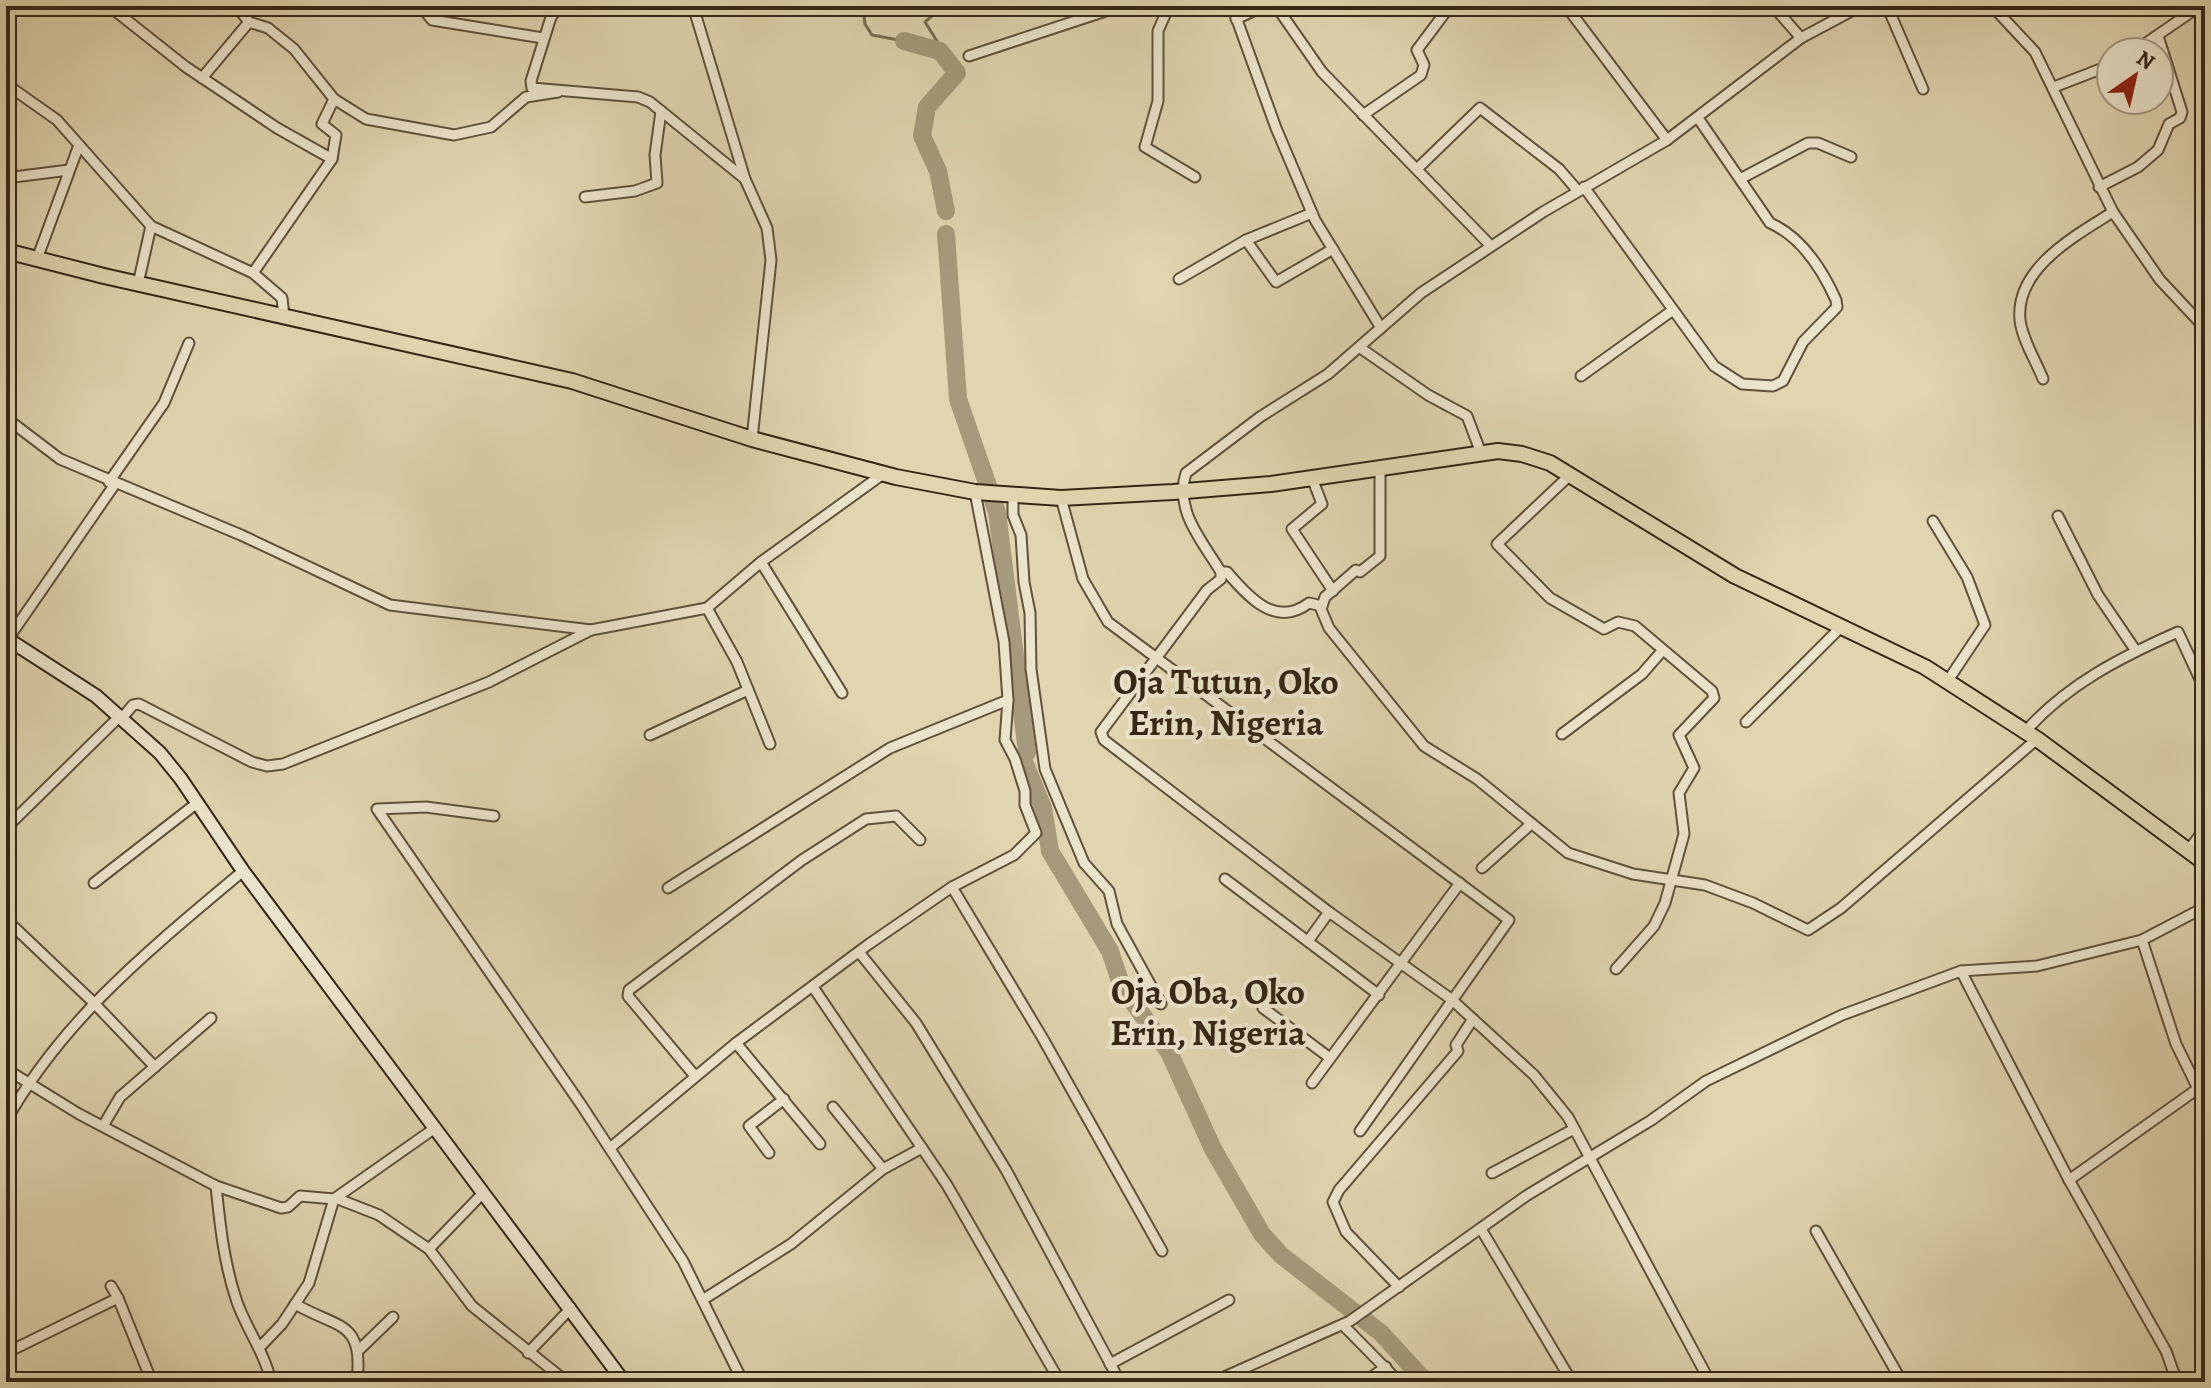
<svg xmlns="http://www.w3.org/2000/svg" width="2211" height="1388" font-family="Alegreya,serif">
	<rect width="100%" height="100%" fill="#e0d5b0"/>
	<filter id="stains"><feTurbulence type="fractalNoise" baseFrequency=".0025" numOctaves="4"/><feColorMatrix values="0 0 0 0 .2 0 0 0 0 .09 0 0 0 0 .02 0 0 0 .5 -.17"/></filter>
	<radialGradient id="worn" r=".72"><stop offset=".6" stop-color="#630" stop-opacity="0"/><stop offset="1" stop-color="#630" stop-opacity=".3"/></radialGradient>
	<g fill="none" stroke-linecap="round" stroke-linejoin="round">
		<g stroke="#796c53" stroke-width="3">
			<polyline points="863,6 865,24 872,35 904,41"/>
			<polyline points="947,57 925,22 940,9 966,6"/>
		</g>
		<g stroke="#a69a7c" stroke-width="18">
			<polyline points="904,41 940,51 957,73 927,107 922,136 938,171 946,211"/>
			<polyline points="946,234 958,399 997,512 1027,752 1023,759 1043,808 1050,851 1110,951 1122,987 1169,1052 1213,1149 1262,1234 1281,1255 1381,1333 1426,1382"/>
		</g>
		<g stroke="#60523c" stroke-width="13">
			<g id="street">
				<polyline points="109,6 186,67 277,128 332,159"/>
				<polyline points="236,6 249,22 268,28 294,49 334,99 366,119 454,135 491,127 526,97 558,92"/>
				<polyline points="421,6 432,20 543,38"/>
				<polyline points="560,6 551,17 531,81 532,88 638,97 650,102 745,179"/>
				<polyline points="693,6 745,179 767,228 771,260 752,439"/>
				<polyline points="1169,6 1158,31 1158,101 1145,147 1195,177"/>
				<polyline points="1232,6 1276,128 1315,220 1381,328"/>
				<polyline points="1276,6 1322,72 1491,246"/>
				<polyline points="1566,6 1667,140"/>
				<polyline points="1773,6 1801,38"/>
				<polyline points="1887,6 1923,89"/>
				<polyline points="1992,6 2035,52 2113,212 2160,280 2205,328"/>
				<polyline points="1236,19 1264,6"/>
				<polyline points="2133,52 2200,6"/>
				<polyline points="969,56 1121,6"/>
				<polyline points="202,78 249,22"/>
				<polyline points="6,84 57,120 151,226 253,273 282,298 284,317"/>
				<polyline points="2054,87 2111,65"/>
				<polyline points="1363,115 1421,75 1424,65 1417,50 1450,6"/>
				<polyline points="1418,168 1480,108 1559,169 1578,191"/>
				<polyline points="6,178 69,170"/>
				<polyline points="1740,179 1808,143 1818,143 1851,157"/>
				<path d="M1584,187l130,179 28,18 31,2 10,-5 20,-39 34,-35 -1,-7c-14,-31 -34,-63 -66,-77l-72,-105"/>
				<polyline points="2099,187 2138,167 2158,150 2169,124 2180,118 2182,112 2158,36"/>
				<polyline points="585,197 635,191 657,183 655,155 661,111"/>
				<polyline points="1246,240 1276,282 1333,249"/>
				<polyline points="37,259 79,145"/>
				<polyline points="253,273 332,159 336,135 322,124 334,99"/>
				<polyline points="1179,279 1246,240 1312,213"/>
				<polyline points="138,284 151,226"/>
				<polyline points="1359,347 1428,395 1467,416 1481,453"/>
				<polyline points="1581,376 1673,310"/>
				<path d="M2043,379c-7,-18 -21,-40 -23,-59 -5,-52 55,-84 93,-108"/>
				<polyline points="6,418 60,459 241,535 390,605 591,630 707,608 761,562 883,474"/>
				<polyline points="1380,467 1380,556 1360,572 1356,570 1325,597 1321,609 1329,628 1424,746 1477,779 1568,853 1633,874 1705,885 1753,903 1808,930 1841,908 2037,739"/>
				<polyline points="1570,475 1497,544 1550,598 1604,629 1618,622 1635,626 1712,691 1714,698 1679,735 1694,768 1679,793 1684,834 1665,903 1654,926 1616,969"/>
				<polyline points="1312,478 1322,504 1292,529 1333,591"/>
				<polyline points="109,482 164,403 189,343"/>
				<polyline points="1013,496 1013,515 1021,535 1024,582 1030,613 1031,669 1045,769 1084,863 1109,891 1117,924 1161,1004"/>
				<polyline points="1061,498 1083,579 1108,622 1509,920 1360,1131"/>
				<polyline points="2058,516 2098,595 2136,651"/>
				<polyline points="1933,521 1967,577 1985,625 1947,682"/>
				<polyline points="761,562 842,693"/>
				<path d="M1221,572h6c22,26 49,56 82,31l13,3"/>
				<polyline points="707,608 737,662 770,744"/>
				<polyline points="8,639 115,484"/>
				<polyline points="122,718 133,705 139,704 252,762 267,766 283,764 489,682 591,630"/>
				<polyline points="1746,722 1840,628"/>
				<path d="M2025,732c41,-47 96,-75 153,-100l27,58"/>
				<polyline points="1562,734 1642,674 1662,651"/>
				<polyline points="650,735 748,690"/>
				<polyline points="494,816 426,807 377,809 582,1106 683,1261 743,1382"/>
				<polyline points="6,828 120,716"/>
				<polyline points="2188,851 2205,828"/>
				<polyline points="1482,868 1530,825"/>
				<polyline points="1225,879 1379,995"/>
				<polyline points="94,883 197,803"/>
				<polyline points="952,887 1042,1037 1162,1251"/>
				<polyline points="668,888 890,748 1008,700"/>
				<polyline points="14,927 93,1002 155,1067"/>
				<polyline points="2142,940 2176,1044 2205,1103"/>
				<polyline points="1308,941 1329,912"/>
				<polyline points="859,952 916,1023 1006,1170 1120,1382"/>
				<polyline points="1961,971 2069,1180 2166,1351 2177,1382"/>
				<polyline points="813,987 947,1185 1060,1382"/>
				<polyline points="1263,1008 1330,1058"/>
				<polyline points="736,1043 820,1144"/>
				<polyline points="6,1069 79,1114 216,1186 281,1208 288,1207 300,1196 334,1199"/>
				<polyline points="695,1076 628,996 629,990 802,860 866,819 896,816 920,840"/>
				<polyline points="1312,1083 1460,883"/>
				<polyline points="833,1107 883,1169"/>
				<path d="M6,1121c58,-104 148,-175 237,-250"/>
				<polyline points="103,1126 120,1097 211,1018"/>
				<polyline points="610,1148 736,1043 869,944 952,887 1014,855 1036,833 1025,805 1025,791 1015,759 1005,740 1008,700 1004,642 975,492"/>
				<polyline points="769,1153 749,1126 784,1099"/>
				<polyline points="1492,1173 1574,1129"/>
				<polyline points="2069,1180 2196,1090"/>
				<path d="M216,1186c4,39 8,78 21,116 10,28 28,51 34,80"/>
				<polyline points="338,1199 379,1215 429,1249 472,1306 567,1382"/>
				<polyline points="1481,1229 1572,1382"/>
				<polyline points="1816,1231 1902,1382"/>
				<polyline points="429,1249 483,1193"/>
				<polyline points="1399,1287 1346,1232 1333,1202 1339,1190 1458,1051 1456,1045 1473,1019"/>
				<polyline points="118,1298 152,1382"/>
				<polyline points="704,1299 791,1244 883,1169 922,1148"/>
				<path d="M295,1304c43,25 69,16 62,77l-28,1"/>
				<polyline points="1343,1325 1399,1382"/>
				<polyline points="260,1347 282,1324 309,1283 334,1199 435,1128"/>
				<polyline points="360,1349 393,1317"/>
				<polyline points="6,1353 118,1298 111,1286"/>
				<polyline points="528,1353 571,1308"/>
				<polyline points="1110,1364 1229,1300"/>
				<polyline points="1213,1382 1350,1321 1526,1196 1650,1121 1706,1081 1842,1015 1961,971 2037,966 2142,940 2205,907"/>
				<polyline points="1364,1382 1386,1367"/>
				<path d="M1710,1382l-142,-265 -34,-42 -83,-76 -122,-87 -225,-172 -3,-8 106,-142 14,-11v-7c-19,-31 -47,-62 -35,-99l74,-56 68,-43 93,-81 122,-81 124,-72 134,-102 60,-32"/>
			</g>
		</g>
		<g stroke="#352716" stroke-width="16">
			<polyline id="secondary" points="6,638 96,696 160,753 181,779 243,871 624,1382"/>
		</g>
		<g stroke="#352716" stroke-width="18">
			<polyline id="primary" points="6,251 104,276 572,381 752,439 896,477 975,492 1061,498 1173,492 1271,484 1498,451 1522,454 1550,463 1735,576 1925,667 2037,739 2205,863"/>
		</g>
		<use href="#street" stroke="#ebe4cc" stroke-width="9"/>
		<use href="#secondary" stroke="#ebe4cc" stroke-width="12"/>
		<use href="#primary" stroke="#e0d5b0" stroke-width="14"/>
	</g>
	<g text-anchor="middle" stroke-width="8" stroke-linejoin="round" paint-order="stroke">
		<g font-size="36" font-weight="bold" fill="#352716" stroke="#ebe4cc">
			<text x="1226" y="694">Oja Tutun, Oko<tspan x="1226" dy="41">Erin, Nigeria</tspan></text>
			<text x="1208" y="1004">Oja Oba, Oko<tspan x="1208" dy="41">Erin, Nigeria</tspan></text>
		</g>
	</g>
	<rect width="2211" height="1388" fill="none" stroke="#e0d5b0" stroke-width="32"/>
	<rect x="8" y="8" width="2195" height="1372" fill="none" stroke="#352716" stroke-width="4"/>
	<rect x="16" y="16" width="2179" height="1356" fill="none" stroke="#352716" stroke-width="2"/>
	<g transform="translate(2135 76) rotate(34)"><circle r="38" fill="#ebe4cc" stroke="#a29883" stroke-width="2"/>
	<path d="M0-6L14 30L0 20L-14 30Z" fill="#8f2418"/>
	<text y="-12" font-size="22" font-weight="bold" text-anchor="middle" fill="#352716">N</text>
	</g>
	<rect width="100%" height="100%" filter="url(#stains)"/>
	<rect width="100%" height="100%" fill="url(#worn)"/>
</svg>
